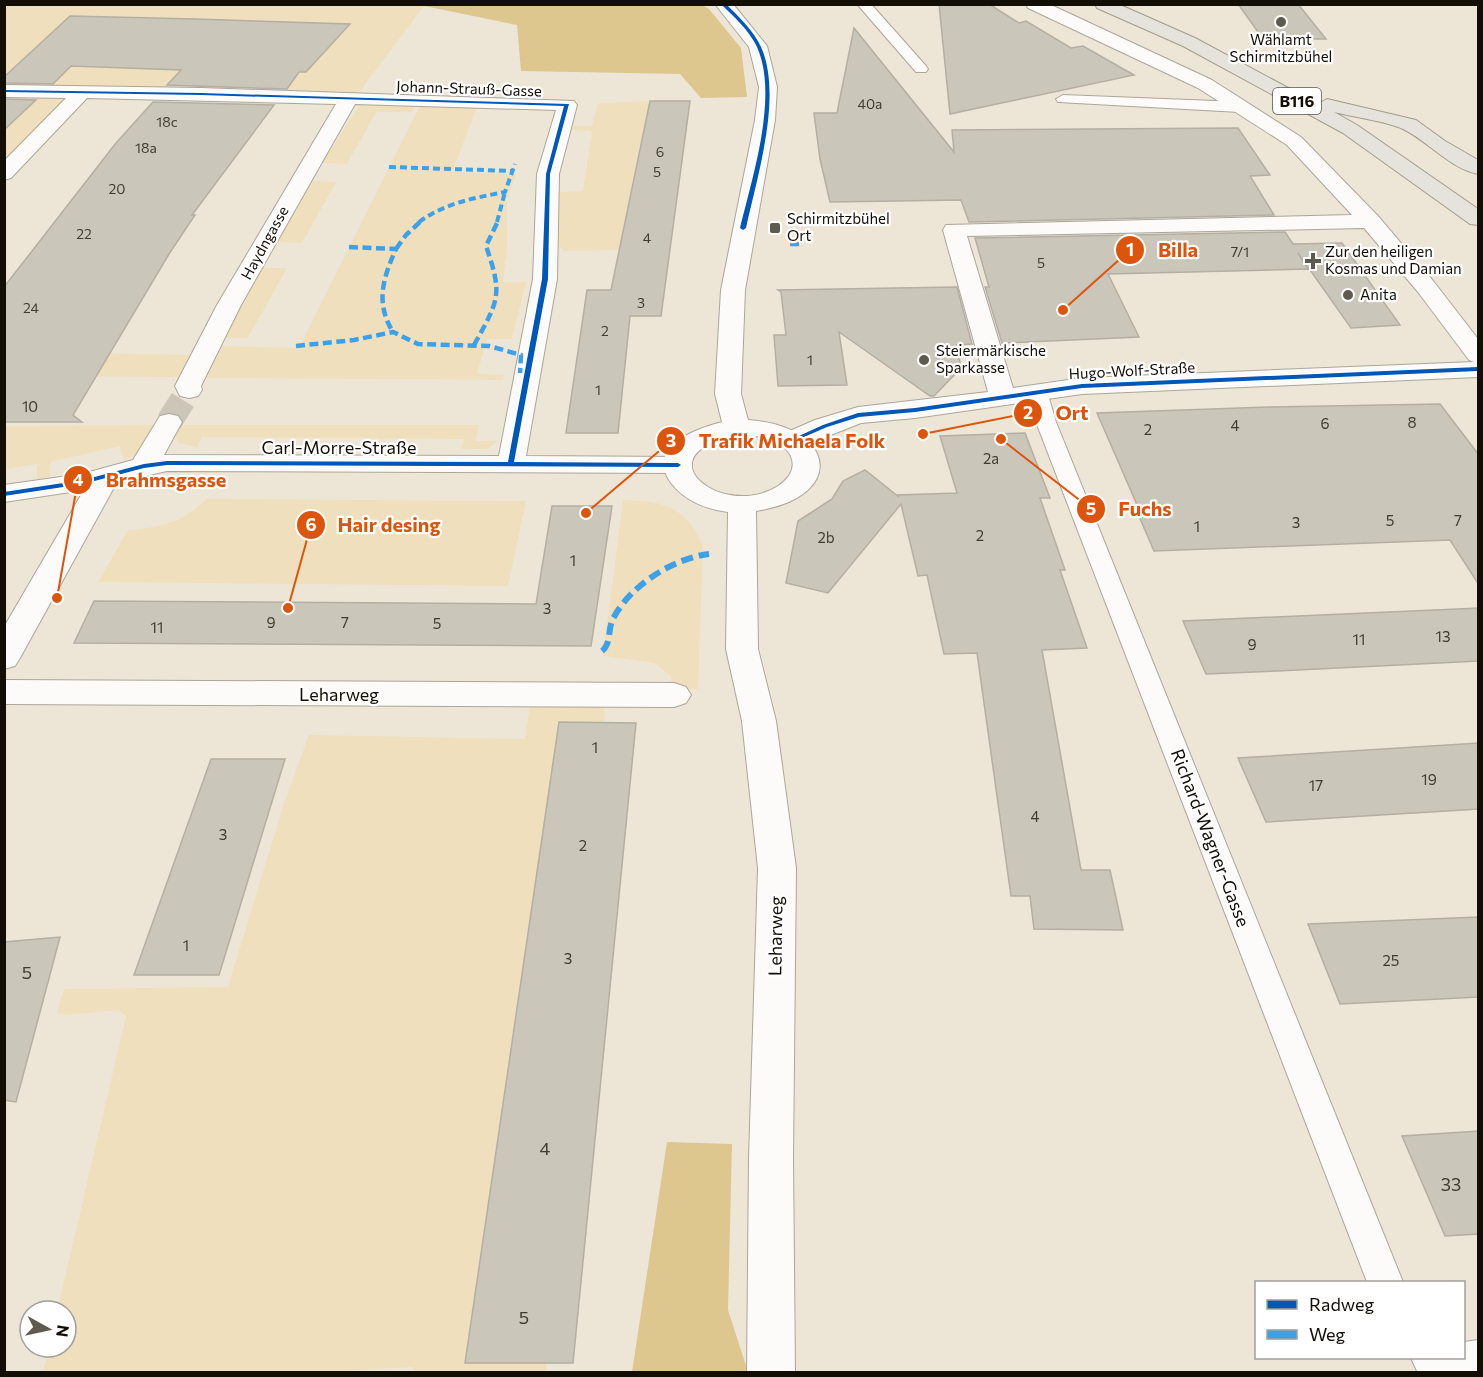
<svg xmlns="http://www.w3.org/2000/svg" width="1483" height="1377" font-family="Commissioner,sans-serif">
	<rect width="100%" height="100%" fill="#ede6d7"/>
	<g fill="#efdfbc">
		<polygon points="5,5 371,4 424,6 357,95 5,86"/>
		<polygon points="5,95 62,95 70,100 5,162"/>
		<polygon points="650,101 636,162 620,250 565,251 559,247 556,192 583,191 592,131 572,130 572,126 592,126 597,105 602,103"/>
		<polygon points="361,103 416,103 411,112 376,112 347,164 322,163"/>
		<polygon points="421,104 478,105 452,172 516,174 507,201 507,248 503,282 526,282 512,339 487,339 477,374 504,375 503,380 202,378 219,346 299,348"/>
		<polygon points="311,181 336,182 302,243 275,242"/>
		<polygon points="262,268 287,268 248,338 225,338"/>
		<polygon points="5,351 191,355 178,377 5,376"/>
		<polygon points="159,425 137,455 124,460 120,446 50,462 50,477 37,479 37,464 5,469 4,426"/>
		<polygon points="180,425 479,425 475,441 498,441 487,449 461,449 464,439 202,437 197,447 178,443 175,433"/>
		<path d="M206,499l320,2 -18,85 -410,-4 30,-52c30,-2 57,-8 78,-31z"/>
		<path d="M623,500c40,1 63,6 80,46l-5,143 -31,1 4,-2v-11l-16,-14 -52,-7z"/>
		<polygon points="531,699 602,702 605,712 604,723 531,923 509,1055 465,1362 546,1363 546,1372 413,1372 413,1367 326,1372 43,1372 49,1347 66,1347 66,1311 57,1311 126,1016 118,1010 67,1015 57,1013 64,989 228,987 283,806 309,735 525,739"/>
	</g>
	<g fill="#dec68f">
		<polygon points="371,5 702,5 709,9 741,48 747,97 701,98 680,74 521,71 517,25 424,6"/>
		<polygon points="667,1142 732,1144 728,1310 748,1372 632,1372"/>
	</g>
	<g fill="#cbc6ba" stroke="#b4aea3" stroke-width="1.5">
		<polygon points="939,4 989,4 1019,23 1026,21 1071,48 1083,46 1134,75 950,114"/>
		<polygon points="1238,4 1298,4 1326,39 1263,39"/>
		<polygon points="70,16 195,19 350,24 306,72 299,72 287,89 167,85 181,70 71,66 53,84 4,83 4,77"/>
		<polygon points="854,28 954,152 952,130 1238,128 1270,175 1250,176 1274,215 969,222 961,200 830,202 820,159 814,113 837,113"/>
		<polygon points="4,99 36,100 4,130"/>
		<polygon points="650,101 690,101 661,316 630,316 618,433 566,433 587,290 611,290"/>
		<polygon points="153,102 274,105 192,215 195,215 169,254 73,415 82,422 4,422 4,287 116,143"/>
		<polygon points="1285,232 1293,244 1342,243 1400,325 1351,328 1298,253 1308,269 1108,274 1139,337 1002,343 985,287 989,287 975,238"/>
		<polygon points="957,287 972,344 957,345 961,368 934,396 930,396 839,332 847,385 778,386 774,335 786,335 781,292 778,290"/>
		<polygon points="1440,404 1479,455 1479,585 1450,540 1154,551 1135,507 1138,507 1097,413 1269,407"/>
		<polygon points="1025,433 1050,498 1040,498 1065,570 1060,570 1087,648 1042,650 1081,870 1110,870 1123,930 1034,929 1030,896 1011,896 977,653 944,654 927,575 918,576 901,504 828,593 786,583 798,521 832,499 843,481 865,470 899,497 898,495 957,493 940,436"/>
		<polygon points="552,506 612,506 591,646 74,643 94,601 536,604"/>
		<polygon points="1479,608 1479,661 1278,671 1206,674 1183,621"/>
		<polygon points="559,722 636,723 573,1363 465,1363"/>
		<polygon points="1479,743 1479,809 1266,822 1238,758"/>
		<polygon points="211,759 285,759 219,975 134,975"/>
		<polygon points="1479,917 1479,997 1340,1004 1308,924"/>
		<polygon points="60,937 16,1102 4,1100 4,942"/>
		<polygon points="1479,1131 1479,1234 1445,1236 1402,1136"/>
	</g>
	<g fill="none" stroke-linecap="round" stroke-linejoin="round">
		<polyline stroke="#ccc6b8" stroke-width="26" stroke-dasharray="26 13" stroke-linecap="butt" points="169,422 189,390"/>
		<g stroke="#aca69a" stroke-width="2">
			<g id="lane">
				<polygon points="857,4 871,4 926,66 928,69 926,72 916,72"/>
				<polygon points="1063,95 1240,102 1248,107 1240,112 1058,102 1056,99"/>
				<polygon points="1039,386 1046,388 1056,422 1403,1282 1367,1282 1036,422 1029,392 1032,388"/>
				<polygon points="1478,1340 1478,1372 1420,1372 1417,1371 1411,1358 1464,1358 1464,1342"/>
			</g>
		</g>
		<g stroke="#aca69a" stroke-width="2">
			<g id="street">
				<path d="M1026,4h23l163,76 89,57 77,79 56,66 44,57v38l-396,17 -167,24 -54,5 -58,23 -10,2 -10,-2 -4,-6 4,-6 32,-14 43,-13 130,-15 -45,-162 3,-5 406,-10 -65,-70 -89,-57 -170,-80zM1364,228l54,64 51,68 5,2 -392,16 -69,10 -46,-152z"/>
				<polygon points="4,85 201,88 574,101 577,105 559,174 557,279 526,456 678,457 688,459 692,465 688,471 678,473 167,471 117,482 20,658 15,666 4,669 4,627 84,490 4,502 4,485 82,474 133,460 160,416 169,414 178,416 182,422 164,455 499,456 533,279 537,174 556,110 355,104 241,305 201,386 202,390 198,396 189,398 180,396 175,386 217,305 336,104 87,98 11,178 4,180 4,161 66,98 4,97"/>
				<polygon points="4,680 674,683 686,687 691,695 686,703 674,707 4,704"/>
			</g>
		</g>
		<g stroke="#aca69a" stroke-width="2">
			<path id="secondary" d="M715,4h18l34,42 10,41 -2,33 -30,170 -4,104 7,26c88,6 100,77 8,91l2,138 18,72 20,147 -3,290 2,214h-48l2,-214 9,-290 -16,-147 -16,-72 2,-137c-23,-3 -43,-11 -57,-29 -26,-36 24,-54 51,-61l-7,-28 6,-104 34,-170 4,-33 -10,-40zM737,435c9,1 19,0 28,3 26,6 40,30 13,48 -55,35 -139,-31 -41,-51z"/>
		</g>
		<g stroke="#a29b8a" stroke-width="2">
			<path id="primary" d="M1095,4h23l77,34 123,66 9,-5 89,21 29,21 33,19v14c-29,-6 -50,-33 -75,-45 -17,-8 -50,-12 -69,-17l23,13 121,84v16l-8,-1 -127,-91 -160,-87 -86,-38z"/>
		</g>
		<use href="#lane" fill="#fcfbf9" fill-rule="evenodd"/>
		<use href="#street" fill="#fcfbf9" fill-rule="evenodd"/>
		<use href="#secondary" fill="#fcfbf9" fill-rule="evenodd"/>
		<use href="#primary" fill="#e6e3dc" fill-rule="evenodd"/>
		<g stroke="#3da1e9" stroke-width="4" stroke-dasharray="7 4" stroke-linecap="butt">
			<polyline points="389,167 513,171"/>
			<path d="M419,222c26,-19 55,-24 86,-30l10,-28"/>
			<polyline points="497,222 505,192"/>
		</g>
		<g stroke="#3da1e9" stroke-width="4.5" stroke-dasharray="9 4.5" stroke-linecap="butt">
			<polyline points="790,244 800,244"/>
			<path d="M349,247l47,2c-13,29 -21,54 -3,83"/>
			<polyline points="396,249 406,235 421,221"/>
			<path d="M474,345c25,-45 29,-50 12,-99l12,-25"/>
			<polyline points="296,346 354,340 393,332 418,344 489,346 521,355 520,373"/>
		</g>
		<path stroke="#3da1e9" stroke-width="6" stroke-dasharray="12 6" stroke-linecap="butt" d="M602,651c10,-8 5,-23 12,-34 17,-32 60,-59 95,-63"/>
		<g stroke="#fff" stroke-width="3">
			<g id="cycleway">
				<path d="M721,4h5c12,12 28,27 35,43 22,49 -4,130 -15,181l-3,2 -3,-2c12,-50 39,-132 17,-181 -8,-17 -23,-30 -36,-43z"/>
				<polygon points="4,90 201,93 569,104 550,174 548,279 514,462 678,463 681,465 678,467 167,465 144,468 83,484 4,496 4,492 83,480 144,464 167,461 508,462 542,279 546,174 564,106 201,95 4,92"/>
				<polygon points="1478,367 1478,371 1082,388 915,412 859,417 827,427 795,441 793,442 790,440 823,425 858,413 915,408 1082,384"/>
			</g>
		</g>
		<use href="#cycleway" fill="#0057b8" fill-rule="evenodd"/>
	</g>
	<g fill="#5f5a4e" stroke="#fff" stroke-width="2">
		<circle cx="1281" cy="22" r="6"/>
		<rect x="769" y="222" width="12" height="12" rx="3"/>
		<path d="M1310 252h6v6h6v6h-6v6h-6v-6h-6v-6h6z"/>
		<circle cx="1348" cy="295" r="6"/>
		<circle cx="924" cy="360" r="6"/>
	</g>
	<g text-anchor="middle" stroke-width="4.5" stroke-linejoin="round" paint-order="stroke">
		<g font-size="14" fill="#413c32">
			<text x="870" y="109">40a</text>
			<text x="167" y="127">18c</text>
			<text x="146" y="153">18a</text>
			<text x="660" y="157">6</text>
			<text x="657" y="177">5</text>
			<text x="117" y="194">20</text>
			<text x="84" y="239">22</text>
			<text x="647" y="243">4</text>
			<text x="1240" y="257">7/1</text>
			<text x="1041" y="268">5</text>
			<text x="641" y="308">3</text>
			<text x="31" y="313">24</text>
			<text x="605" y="336">2</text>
			<text x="810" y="365">1</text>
			<text x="598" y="395">1</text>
		</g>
		<g font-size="15" fill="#130e05" stroke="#fff" text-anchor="start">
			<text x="1281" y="45" text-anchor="middle">Wählamt<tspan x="1281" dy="17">Schirmitzbühel</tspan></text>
			<text x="787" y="224">Schirmitzbühel<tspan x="787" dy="17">Ort</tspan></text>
			<text x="1325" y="257">Zur den heiligen<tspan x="1325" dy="17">Kosmas und Damian</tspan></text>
			<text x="1360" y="300">Anita</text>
			<text x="936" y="356">Steiermärkische<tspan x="936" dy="17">Sparkasse</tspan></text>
		</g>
		<g font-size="15" fill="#130e05" stroke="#fff">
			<text transform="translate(469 89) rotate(2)" y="5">Johann-Strauß-Gasse</text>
			<text transform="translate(265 243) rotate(-61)" y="5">Haydngasse</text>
			<text transform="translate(1132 371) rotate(-3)" y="5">Hugo-Wolf-Straße</text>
		</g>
		<g font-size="15" fill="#413c32">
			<text x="30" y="412">10</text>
			<text x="1412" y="428">8</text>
			<text x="1325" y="429">6</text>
			<text x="1235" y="431">4</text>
			<text x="1148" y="435">2</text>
			<text x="991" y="464">2a</text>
			<text x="1390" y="526">5</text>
			<text x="1458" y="526">7</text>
			<text x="1296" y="528">3</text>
			<text x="1197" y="532">1</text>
			<text x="980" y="541">2</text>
			<text x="826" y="543">2b</text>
			<text x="573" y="566">1</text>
			<text x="547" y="614">3</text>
			<text x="271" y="628">9</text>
			<text x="345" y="628">7</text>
			<text x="437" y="629">5</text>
			<text x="157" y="633">11</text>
			<text x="1443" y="642">13</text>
			<text x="1359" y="645">11</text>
			<text x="1252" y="650">9</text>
			<text x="595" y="753">1</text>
			<text x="1429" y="785">19</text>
			<text x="1316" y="791">17</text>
			<text x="1035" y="822">4</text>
			<text x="223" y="840">3</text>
			<text x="583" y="851">2</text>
			<text x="186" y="951">1</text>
			<text x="568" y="964">3</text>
			<text x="1391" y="966">25</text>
		</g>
		<rect fill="#fff" stroke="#5a5650" stroke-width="1.5" x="1273" y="88" width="48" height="26" rx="4.5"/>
		<g font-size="16" font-weight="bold" fill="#130e05">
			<text x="1297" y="107">B116</text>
		</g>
		<g font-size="18" fill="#130e05" stroke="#fff">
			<text x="339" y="454">Carl-Morre-Straße</text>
			<text x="339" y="701">Leharweg</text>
			<text transform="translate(1210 838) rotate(69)" y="6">Richard-Wagner-Gasse</text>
			<text transform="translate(776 936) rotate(-89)" y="6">Leharweg</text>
		</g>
		<g font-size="18" fill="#413c32">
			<text x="27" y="979">5</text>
			<text x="545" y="1155">4</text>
			<text x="1451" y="1191">33</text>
			<text x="524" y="1324">5</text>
		</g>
	</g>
	<path fill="none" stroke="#dd550c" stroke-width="2" d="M1063 310L1130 250M923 434L1028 413M586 513L671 441M57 598L78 480M1001 439L1091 509M288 608L311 525"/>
	<g fill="#dd550c" stroke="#fff" stroke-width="2">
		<circle cx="1063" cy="310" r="6"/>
		<circle cx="923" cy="434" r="6"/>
		<circle cx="586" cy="513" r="6"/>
		<circle cx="57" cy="598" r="6"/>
		<circle cx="1001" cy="439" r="6"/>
		<circle cx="288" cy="608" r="6"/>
		<circle cx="1130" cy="250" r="15"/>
		<circle cx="1028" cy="413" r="15"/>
		<circle cx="671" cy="441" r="15"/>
		<circle cx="78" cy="480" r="15"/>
		<circle cx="1091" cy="509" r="15"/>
		<circle cx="311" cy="525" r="15"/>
	</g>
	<g font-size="18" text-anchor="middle" font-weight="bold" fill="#fff">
		<text x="1130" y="256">1</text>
		<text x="1028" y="419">2</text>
		<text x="671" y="447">3</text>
		<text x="78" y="486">4</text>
		<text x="1091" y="515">5</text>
		<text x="311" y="531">6</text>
	</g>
	<g font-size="20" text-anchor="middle" font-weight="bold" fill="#dd550c" stroke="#fff" stroke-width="4.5" stroke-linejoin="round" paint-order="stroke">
		<text x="1178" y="257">Billa</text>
		<text x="1072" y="420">Ort</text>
		<text x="792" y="448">Trafik Michaela Folk</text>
		<text x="166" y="487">Brahmsgasse</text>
		<text x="1145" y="516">Fuchs</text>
		<text x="389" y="532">Hair desing</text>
	</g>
	<rect width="1483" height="1377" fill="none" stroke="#130e05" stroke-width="12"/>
	<rect x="1255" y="1281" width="210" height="78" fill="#ffffff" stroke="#a19f9b" stroke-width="1.5"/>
	<rect x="1267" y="1300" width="30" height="9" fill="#0057b8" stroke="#a19f9b" stroke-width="1.5"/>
	<text x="1309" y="1311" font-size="18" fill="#130e05">Radweg</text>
	<rect x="1267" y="1330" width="30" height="9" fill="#3da1e9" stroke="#a19f9b" stroke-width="1.5"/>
	<text x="1309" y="1341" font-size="18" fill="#130e05">Weg</text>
	<g transform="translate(48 1329) rotate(98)"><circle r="28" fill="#ffffff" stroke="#a19f9b" stroke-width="1.5"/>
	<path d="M0-4.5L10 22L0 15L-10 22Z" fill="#5f5a4e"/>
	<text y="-9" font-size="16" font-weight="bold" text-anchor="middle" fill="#130e05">N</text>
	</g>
</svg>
